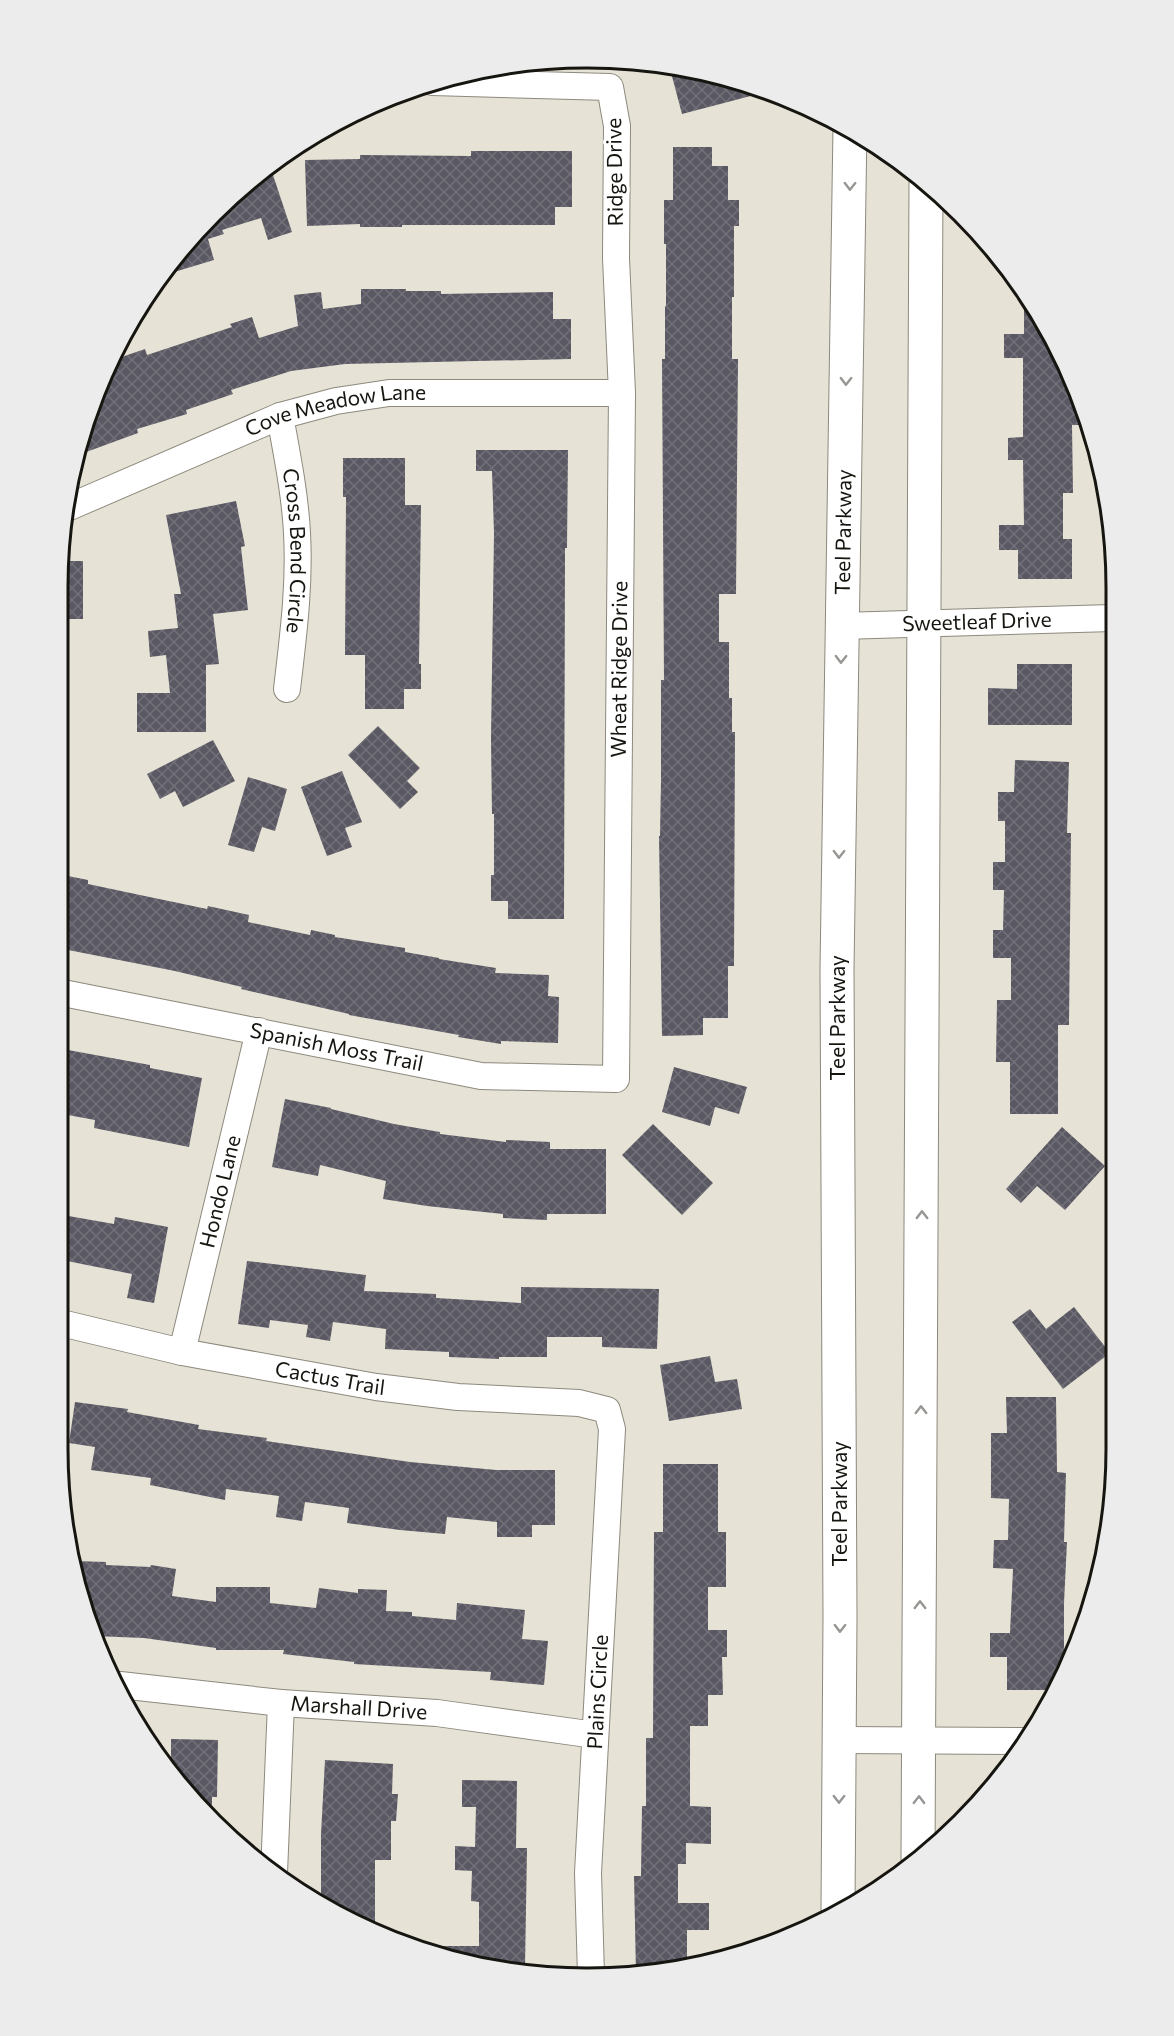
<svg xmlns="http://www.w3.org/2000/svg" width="1174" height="2036" font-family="Commissioner,sans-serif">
	<defs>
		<pattern id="building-cross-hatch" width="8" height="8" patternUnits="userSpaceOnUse" patternTransform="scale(1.5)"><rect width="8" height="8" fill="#5a5863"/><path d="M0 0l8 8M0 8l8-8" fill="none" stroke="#727078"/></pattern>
	</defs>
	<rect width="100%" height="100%" fill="#e6e2d5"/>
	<g fill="url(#building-cross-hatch)">
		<polygon points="669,65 758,85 770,91 682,114"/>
		<polygon points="673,147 712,147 712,166 728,166 728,200 739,200 739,226 734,226 734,297 732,297 732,359 738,359 736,594 719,594 719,642 729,642 729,698 732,698 732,732 735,732 734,966 728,966 728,1018 703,1018 703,1035 662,1036 659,836 660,836 661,782 661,680 664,680 662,359 665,359 665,306 666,306 666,244 664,244 664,200 673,200"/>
		<polygon points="471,151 572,151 572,207 555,207 555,225 402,225 402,227 360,227 360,224 307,226 305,160 360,159 360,155 471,156"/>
		<polygon points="269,163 292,232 268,240 261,218 222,230 224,234 208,239 214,260 161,276 189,237"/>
		<polygon points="361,289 406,289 406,291 441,291 441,294 553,292 553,319 571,319 571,359 345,364 291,371 231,390 233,394 186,410 187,414 137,429 138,433 78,455 85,417 110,361 145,349 147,355 232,327 230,324 252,317 259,338 298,326 294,295 321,292 323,309 361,304"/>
		<polygon points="1024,289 1089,416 1091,425 1072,425 1073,493 1063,493 1063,539 1072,539 1072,579 1018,579 1018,550 999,550 999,525 1024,525 1023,460 1008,460 1008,438 1023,437 1023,358 1004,358 1004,334 1024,334"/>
		<polygon points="476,450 568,450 567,548 565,548 564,919 508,919 508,901 491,901 491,875 494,875 494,814 492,814 491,739 494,533 492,471 476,471"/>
		<polygon points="343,458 405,458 405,505 421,505 419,664 421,664 421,689 404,689 404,709 365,709 365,655 345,655 346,497 343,497"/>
		<polygon points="236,501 245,546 241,547 248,610 213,614 219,664 206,665 206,732 137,732 137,693 170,693 166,655 150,657 148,631 178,628 174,594 181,594 166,515"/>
		<polygon points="65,561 83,561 83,619 58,619 58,572 65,572"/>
		<polygon points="1017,664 1072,664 1072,725 988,725 988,688 1017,689"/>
		<polygon points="378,726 420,768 407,781 418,792 400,809 348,755"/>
		<polygon points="213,740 235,781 183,807 175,791 160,799 147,774"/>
		<polygon points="1015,760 1069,762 1067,833 1071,833 1069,1025 1058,1025 1058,1114 1010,1114 1010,1062 996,1062 997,1000 1011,1000 1011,958 993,958 993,930 1003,930 1004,890 993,890 993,862 1005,862 1005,821 998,821 998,792 1014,792"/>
		<polygon points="342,771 362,822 345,828 352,847 327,856 301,787"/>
		<polygon points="248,777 287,789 275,831 262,827 254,852 228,845"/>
		<polygon points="58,874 88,880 88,884 140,895 207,909 208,906 249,915 248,922 310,935 311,930 335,935 335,937 405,948 405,952 439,958 439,959 496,968 495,973 549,975 548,996 559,997 558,1043 501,1041 501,1044 458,1037 459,1035 349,1015 349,1014 241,989 242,987 175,971 58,948"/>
		<polygon points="57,1048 150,1065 150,1068 202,1078 189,1147 94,1128 95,1120 57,1113"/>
		<polygon points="674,1067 747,1087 739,1114 715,1107 710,1126 662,1112"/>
		<polygon points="285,1099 331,1108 331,1109 394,1124 440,1132 440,1134 506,1142 506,1140 550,1142 550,1149 606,1149 606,1214 547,1214 547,1220 503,1218 503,1214 427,1206 383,1199 386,1181 320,1165 318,1176 272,1167"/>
		<polygon points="653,1124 713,1183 682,1215 622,1155"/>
		<polygon points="1062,1127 1105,1166 1065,1210 1037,1186 1021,1203 1006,1189"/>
		<polygon points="57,1214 114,1224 115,1217 168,1227 154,1303 127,1298 132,1274 57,1259"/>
		<polygon points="247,1261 366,1275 364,1291 436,1294 436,1298 521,1303 521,1287 659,1289 657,1349 602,1347 602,1337 547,1337 547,1357 499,1357 499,1359 449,1357 449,1352 385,1349 386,1329 333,1322 330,1341 306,1337 308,1325 270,1320 269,1328 238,1324"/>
		<polygon points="1074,1307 1110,1353 1063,1389 1012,1322 1030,1309 1046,1329"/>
		<polygon points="710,1356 715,1382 737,1379 742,1409 669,1421 660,1365"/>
		<polygon points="1006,1397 1056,1397 1057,1472 1066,1473 1064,1542 1067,1542 1064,1603 1064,1675 1057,1690 1007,1690 1007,1657 990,1657 990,1633 1010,1633 1013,1569 993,1568 994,1540 1008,1540 1009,1499 991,1498 991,1433 1007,1433"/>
		<polygon points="75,1402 128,1409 127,1412 199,1425 198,1429 267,1438 266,1441 410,1462 496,1470 555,1470 555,1525 532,1525 532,1537 497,1537 497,1522 447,1517 445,1534 400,1530 347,1523 349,1508 305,1502 302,1521 276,1517 279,1496 226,1489 225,1500 150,1485 151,1478 91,1470 95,1447 69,1443"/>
		<polygon points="663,1464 718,1464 718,1532 726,1532 726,1587 708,1587 708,1630 727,1630 727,1657 722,1657 723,1695 708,1695 708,1726 690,1726 690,1806 711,1807 711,1844 686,1843 686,1864 678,1864 678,1903 709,1903 709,1930 687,1930 687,1963 636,1974 634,1876 641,1876 642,1806 646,1806 646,1738 653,1738 654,1532 663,1532"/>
		<polygon points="75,1561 106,1562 106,1565 150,1567 151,1565 176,1569 172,1596 216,1602 216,1587 270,1587 270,1603 316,1608 319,1588 358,1593 358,1589 387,1590 386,1611 412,1612 412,1616 456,1620 457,1603 525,1610 522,1639 548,1641 544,1685 490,1680 491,1672 354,1664 354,1662 283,1654 284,1650 216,1650 216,1648 144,1638 94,1636 85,1619"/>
		<polygon points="171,1739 218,1740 217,1797 212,1797 212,1814 171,1775"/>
		<polygon points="325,1760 393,1764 392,1794 398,1794 396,1821 391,1821 391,1860 375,1860 375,1927 321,1902 321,1834"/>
		<polygon points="462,1780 517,1781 516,1848 527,1848 525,1968 449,1961 436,1955 436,1946 479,1946 479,1902 471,1901 472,1871 455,1870 455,1846 475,1847 476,1807 462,1807"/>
	</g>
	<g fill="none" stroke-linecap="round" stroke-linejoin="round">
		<g stroke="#8d897d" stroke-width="28">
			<g id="street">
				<path id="s1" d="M280,416c7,39 15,78 17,117 3,53 -4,104 -10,156"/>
				<path id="s2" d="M67,508l213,-92 56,-15 53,-8h233"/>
				<path id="s3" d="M841,626l272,-8"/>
				<path id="s4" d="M58,992l423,84 135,3 6,-686 -6,-135 1,-132 -7,-39 -178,-5"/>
				<path id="s5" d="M57,1322l125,30 194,35 82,10 121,6 28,7 5,19 -24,444 3,102"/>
				<path id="s6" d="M182,1352l77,-321"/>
				<path id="s7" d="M120,1685l161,18 156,10 158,22"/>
				<polyline points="839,1740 1024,1741"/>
				<polyline points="274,1873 281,1703"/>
			</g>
		</g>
		<g stroke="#8d897d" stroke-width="35">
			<g id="secondary">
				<polyline points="918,1859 926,184"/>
				<path id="s8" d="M838,1909l2,-293 -3,-647 13,-842"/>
			</g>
		</g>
		<use href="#street" stroke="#fff" stroke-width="26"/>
		<use href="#secondary" stroke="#fff" stroke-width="33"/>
	</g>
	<defs><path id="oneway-chevron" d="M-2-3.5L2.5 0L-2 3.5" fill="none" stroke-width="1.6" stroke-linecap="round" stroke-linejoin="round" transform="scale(1.5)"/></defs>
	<g stroke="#969693">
		<use href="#oneway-chevron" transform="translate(850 186) rotate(91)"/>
		<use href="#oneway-chevron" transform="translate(846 381) rotate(91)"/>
		<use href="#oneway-chevron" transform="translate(841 659) rotate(91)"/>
		<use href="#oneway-chevron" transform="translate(839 854) rotate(91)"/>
		<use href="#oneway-chevron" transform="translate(922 1215) rotate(-90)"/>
		<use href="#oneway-chevron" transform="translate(921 1410) rotate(-90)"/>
		<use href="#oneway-chevron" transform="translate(920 1605) rotate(-90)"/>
		<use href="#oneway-chevron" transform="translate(840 1628) rotate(91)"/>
		<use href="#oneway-chevron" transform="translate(839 1799) rotate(90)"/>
		<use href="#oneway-chevron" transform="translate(919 1800) rotate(-89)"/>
	</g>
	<g text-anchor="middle" stroke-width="6" stroke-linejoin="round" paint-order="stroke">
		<g font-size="21" fill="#161510" stroke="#fff">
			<text transform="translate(615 172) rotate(-91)" y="7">Ridge Drive</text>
			<text dy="7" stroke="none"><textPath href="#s2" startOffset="288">Cove Meadow Lane</textPath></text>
			<text dy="7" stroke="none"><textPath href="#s8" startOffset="1377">Teel Parkway</textPath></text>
			<text dy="7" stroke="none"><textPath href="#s1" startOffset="136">Cross Bend Circle</textPath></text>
			<text dy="7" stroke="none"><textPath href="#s3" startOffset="136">Sweetleaf Drive</textPath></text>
			<text dy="7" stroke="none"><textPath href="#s4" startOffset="976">Wheat Ridge Drive</textPath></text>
			<text transform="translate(838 1018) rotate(-90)" y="7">Teel Parkway</text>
			<text dy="7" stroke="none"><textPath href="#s4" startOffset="284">Spanish Moss Trail</textPath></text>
			<text dy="7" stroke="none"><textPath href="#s6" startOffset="165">Hondo Lane</textPath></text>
			<text dy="7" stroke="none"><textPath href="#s5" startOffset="279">Cactus Trail</textPath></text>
			<text transform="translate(840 1504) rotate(-90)" y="7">Teel Parkway</text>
			<text transform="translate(598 1692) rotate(-87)" y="7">Plains Circle</text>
			<text dy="7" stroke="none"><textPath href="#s7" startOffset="240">Marshall Drive</textPath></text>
		</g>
	</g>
	<path d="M0 0H1174V2036H0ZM587 68H587A519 519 0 0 1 1106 587V1449A519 519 0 0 1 587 1968H587A519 519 0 0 1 68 1449V587A519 519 0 0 1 587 68Z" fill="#ececec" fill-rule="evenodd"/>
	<path fill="none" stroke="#161510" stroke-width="3" d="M587 68H587A519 519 0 0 1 1106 587V1449A519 519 0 0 1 587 1968H587A519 519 0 0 1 68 1449V587A519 519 0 0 1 587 68Z"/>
</svg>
